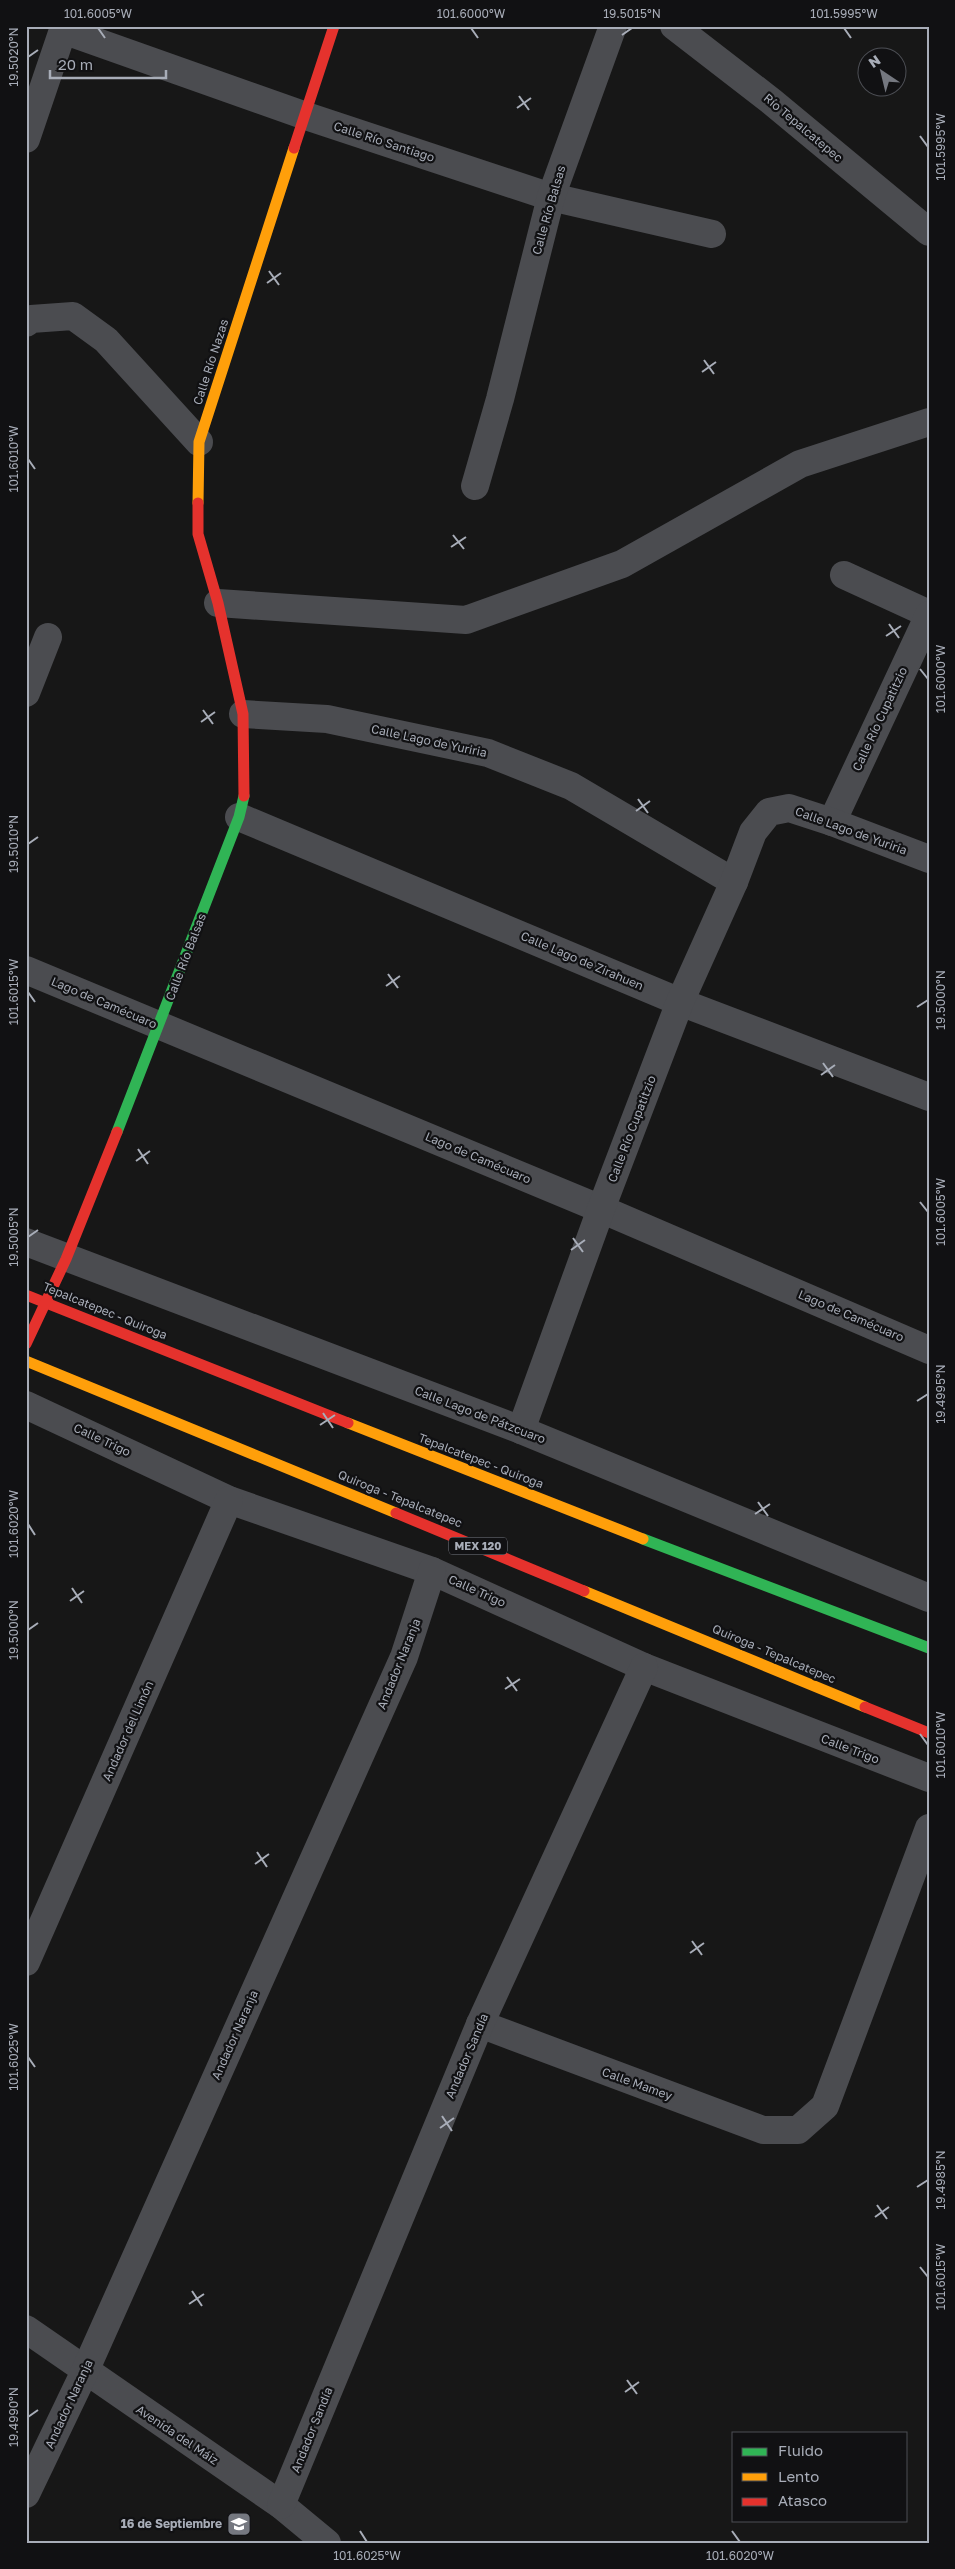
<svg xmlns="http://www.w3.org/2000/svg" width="955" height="2569" font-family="'Golos Text',sans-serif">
	<rect width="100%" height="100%" fill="#171717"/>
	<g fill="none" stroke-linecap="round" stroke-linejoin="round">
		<g stroke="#4b4c50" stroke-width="28">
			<polyline points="674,26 771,101 929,232"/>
			<polyline points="26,139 63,30 306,116 551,197 712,234"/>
			<polyline points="26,323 31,319 73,316 106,340 199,442"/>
			<polyline points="475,486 500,399 551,197 613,26"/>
			<polyline points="844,575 929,614"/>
			<polyline points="218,603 466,620 622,564 800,464 929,422"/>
			<polyline points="26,693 48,637"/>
			<polyline points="243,714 327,719 488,753 571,786 734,882"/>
			<polyline points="239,817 680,1002 929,1097"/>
			<polyline points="832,822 929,615"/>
			<polyline points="26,970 601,1209 929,1350"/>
			<polyline points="26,1242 521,1430 929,1598"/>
			<polyline points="26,1405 229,1500 432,1571 644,1667 929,1778"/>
			<polyline points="521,1430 601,1209 680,1002 734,882 753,832 769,812 789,808 832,822 929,859"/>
			<polyline points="26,1962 229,1500"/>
			<polyline points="480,2024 763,2130 798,2130 825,2106 929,1828"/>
			<polyline points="26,2329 281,2505 327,2543"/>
			<polyline points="26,2494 85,2371 404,1657 432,1571"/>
			<polyline points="281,2505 480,2024 644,1667"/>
		</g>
		<g stroke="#30b455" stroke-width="11">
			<polyline points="117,1132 239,817 244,796"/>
			<polyline points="643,1539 929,1648"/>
		</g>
		<g stroke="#ff9f0a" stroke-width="11">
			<polyline points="198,503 199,442 294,148"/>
			<polyline points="26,1361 396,1513"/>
			<polyline points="348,1423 643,1539"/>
			<polyline points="584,1591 865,1707"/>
		</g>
		<g stroke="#e5322d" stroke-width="11">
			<polyline points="294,148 334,26"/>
			<polyline points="198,503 198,534 218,603 243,714 244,796"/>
			<polyline points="26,1295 348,1423"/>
			<polyline points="26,1344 66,1259 117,1132"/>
			<polyline points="396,1513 584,1591"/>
			<polyline points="865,1707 929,1733"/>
		</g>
	</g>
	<path fill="none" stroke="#a8adb8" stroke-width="2" d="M98,28l7,10M471,28l7,10M844,28l7,10M622,35l10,-7M28,57l10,-7M519,96l10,14M517,108l14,-10M920,136l8,11M269,271l10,14M267,283l14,-10M704,360l10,14M702,372l14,-10M28,459l7,10M453,535l11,14M451,547l15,-10M889,624l10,14M886,636l15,-10M920,669l8,10M203,710l10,14M201,722l14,-10M638,799l10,14M636,811l14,-10M28,844l10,-7M388,974l10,14M386,986l14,-10M28,992l7,10M917,1007l11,-7M823,1063l10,14M821,1075l14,-10M138,1149l10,15M136,1161l14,-10M920,1202l8,10M28,1237l10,-7M573,1238l10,14M571,1250l14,-10M917,1401l11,-7M323,1413l10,15M320,1425l15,-10M758,1502l10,14M755,1514l15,-10M28,1524l7,11M72,1588l10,15M70,1601l14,-10M28,1630l10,-7M507,1677l10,14M505,1689l15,-10M920,1734l8,11M257,1852l10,15M255,1864l14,-10M692,1941l10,14M690,1953l14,-10M28,2057l7,10M442,2116l10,15M440,2128l14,-10M917,2187l11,-7M877,2205l10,14M875,2217l14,-10M920,2267l8,10M192,2291l10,15M189,2304l15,-10M627,2380l10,14M625,2392l14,-10M28,2417l10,-7M360,2531l7,11M732,2531l8,11"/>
	<defs>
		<g id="school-square" transform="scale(1.25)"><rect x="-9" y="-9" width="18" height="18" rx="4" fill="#757880" stroke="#111113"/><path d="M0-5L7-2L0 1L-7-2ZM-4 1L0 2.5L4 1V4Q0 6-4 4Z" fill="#fff"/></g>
	</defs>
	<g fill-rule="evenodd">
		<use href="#school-square" x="239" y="2524"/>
	</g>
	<g text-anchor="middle" stroke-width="4.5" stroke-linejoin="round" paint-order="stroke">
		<rect fill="#111113" stroke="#7b7e86" stroke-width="1" x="449" y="1537.5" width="58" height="17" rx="4"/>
		<g font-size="11" font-weight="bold" fill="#a8adb8">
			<text x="478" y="1550">MEX 120</text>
		</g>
		<g font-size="12" fill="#a8adb8" stroke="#111113">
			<text transform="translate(803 128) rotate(40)" y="4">Río Tepalcatepec</text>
			<text transform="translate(384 142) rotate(18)" y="4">Calle Río Santiago</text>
			<text transform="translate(549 210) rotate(-74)" y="4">Calle Río Balsas</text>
			<text transform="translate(211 362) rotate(-72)" y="4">Calle Río Nazas</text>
			<text transform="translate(880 719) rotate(-65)" y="4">Calle Río Cupatitzio</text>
			<text transform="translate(429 741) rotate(12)" y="4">Calle Lago de Yuriria</text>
			<text transform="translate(851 831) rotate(20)" y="4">Calle Lago de Yuriria</text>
			<text transform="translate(186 957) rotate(-69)" y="4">Calle Río Balsas</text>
			<text transform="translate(582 961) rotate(23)" y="4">Calle Lago de Zirahuen</text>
			<text transform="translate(104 1003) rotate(23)" y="4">Lago de Camécuaro</text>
			<text transform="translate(632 1129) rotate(-69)" y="4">Calle Río Cupatitzio</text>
			<text transform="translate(478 1158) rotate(23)" y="4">Lago de Camécuaro</text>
			<text transform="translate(105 1311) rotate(22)" y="4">Tepalcatepec - Quiroga</text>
			<text transform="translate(851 1316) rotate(23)" y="4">Lago de Camécuaro</text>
			<text transform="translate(480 1415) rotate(21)" y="4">Calle Lago de Pátzcuaro</text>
			<text transform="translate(102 1440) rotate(25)" y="4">Calle Trigo</text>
			<text transform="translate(481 1461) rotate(21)" y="4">Tepalcatepec - Quiroga</text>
			<text transform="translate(400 1499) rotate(22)" y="4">Quiroga - Tepalcatepec</text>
			<text transform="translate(477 1591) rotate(24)" y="4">Calle Trigo</text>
			<text transform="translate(774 1654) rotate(23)" y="4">Quiroga - Tepalcatepec</text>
			<text transform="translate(399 1664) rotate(-68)" y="4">Andador Naranja</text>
			<text transform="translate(128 1731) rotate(-66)" y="4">Andador del Limón</text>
			<text transform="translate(850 1749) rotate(21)" y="4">Calle Trigo</text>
			<text transform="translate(235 2035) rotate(-66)" y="4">Andador Naranja</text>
			<text transform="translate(467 2056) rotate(-67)" y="4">Andador Sandía</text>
			<text transform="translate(637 2084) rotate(20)" y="4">Calle Mamey</text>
			<text transform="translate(69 2404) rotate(-65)" y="4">Andador Naranja</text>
			<text transform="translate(312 2430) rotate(-68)" y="4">Andador Sandía</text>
			<text transform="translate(177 2435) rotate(34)" y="4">Avenida del Máiz</text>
		</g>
		<g font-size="12" font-weight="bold" fill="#a8adb8" stroke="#111113" text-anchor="end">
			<text x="222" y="2528">16 de Septiembre</text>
		</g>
	</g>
	<rect width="955" height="2569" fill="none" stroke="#111113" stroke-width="55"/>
	<rect x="732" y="2432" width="175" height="90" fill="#111113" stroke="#4d4f55"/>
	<rect x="742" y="2448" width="25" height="8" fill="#30b455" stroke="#4d4f55"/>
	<text x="778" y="2456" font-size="15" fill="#a8adb8">Fluido</text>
	<rect x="742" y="2473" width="25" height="8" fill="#ff9f0a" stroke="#4d4f55"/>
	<text x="778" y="2482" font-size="15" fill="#a8adb8">Lento</text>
	<rect x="742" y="2498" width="25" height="8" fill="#e5322d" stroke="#4d4f55"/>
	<text x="778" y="2506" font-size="15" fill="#a8adb8">Atasco</text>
	<g transform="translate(882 72) rotate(325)"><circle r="24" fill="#111113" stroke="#4d4f55"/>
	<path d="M0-4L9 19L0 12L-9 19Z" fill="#757880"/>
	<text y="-8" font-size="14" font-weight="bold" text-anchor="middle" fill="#a8adb8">N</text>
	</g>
	<path d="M50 70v8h116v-8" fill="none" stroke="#a8adb8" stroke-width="2.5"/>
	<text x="58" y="70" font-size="15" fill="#a8adb8" stroke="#111113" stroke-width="4" paint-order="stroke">20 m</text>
	<rect x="28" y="28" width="900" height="2514" fill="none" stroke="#a8adb8" stroke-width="2"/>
	<g font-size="12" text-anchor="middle" fill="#a8adb8">
		<text x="98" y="18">101.6005°W</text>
		<text x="471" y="18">101.6000°W</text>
		<text x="632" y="18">19.5015°N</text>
		<text x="844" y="18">101.5995°W</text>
		<text transform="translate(14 57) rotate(-90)" y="4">19.5020°N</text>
		<text transform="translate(941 147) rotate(-90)" y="4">101.5995°W</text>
		<text transform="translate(14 459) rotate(-90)" y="4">101.6010°W</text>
		<text transform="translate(941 679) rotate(-90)" y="4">101.6000°W</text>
		<text transform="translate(14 844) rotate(-90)" y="4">19.5010°N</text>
		<text transform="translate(14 992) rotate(-90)" y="4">101.6015°W</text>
		<text transform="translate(941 1000) rotate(-90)" y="4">19.5000°N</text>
		<text transform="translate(941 1212) rotate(-90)" y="4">101.6005°W</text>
		<text transform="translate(14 1237) rotate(-90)" y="4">19.5005°N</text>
		<text transform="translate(941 1394) rotate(-90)" y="4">19.4995°N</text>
		<text transform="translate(14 1524) rotate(-90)" y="4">101.6020°W</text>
		<text transform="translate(14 1630) rotate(-90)" y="4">19.5000°N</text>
		<text transform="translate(941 1745) rotate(-90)" y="4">101.6010°W</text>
		<text transform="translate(14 2057) rotate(-90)" y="4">101.6025°W</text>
		<text transform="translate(941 2180) rotate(-90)" y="4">19.4985°N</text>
		<text transform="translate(941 2277) rotate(-90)" y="4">101.6015°W</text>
		<text transform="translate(14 2417) rotate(-90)" y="4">19.4990°N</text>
		<text x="367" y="2560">101.6025°W</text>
		<text x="740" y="2560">101.6020°W</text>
	</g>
</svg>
